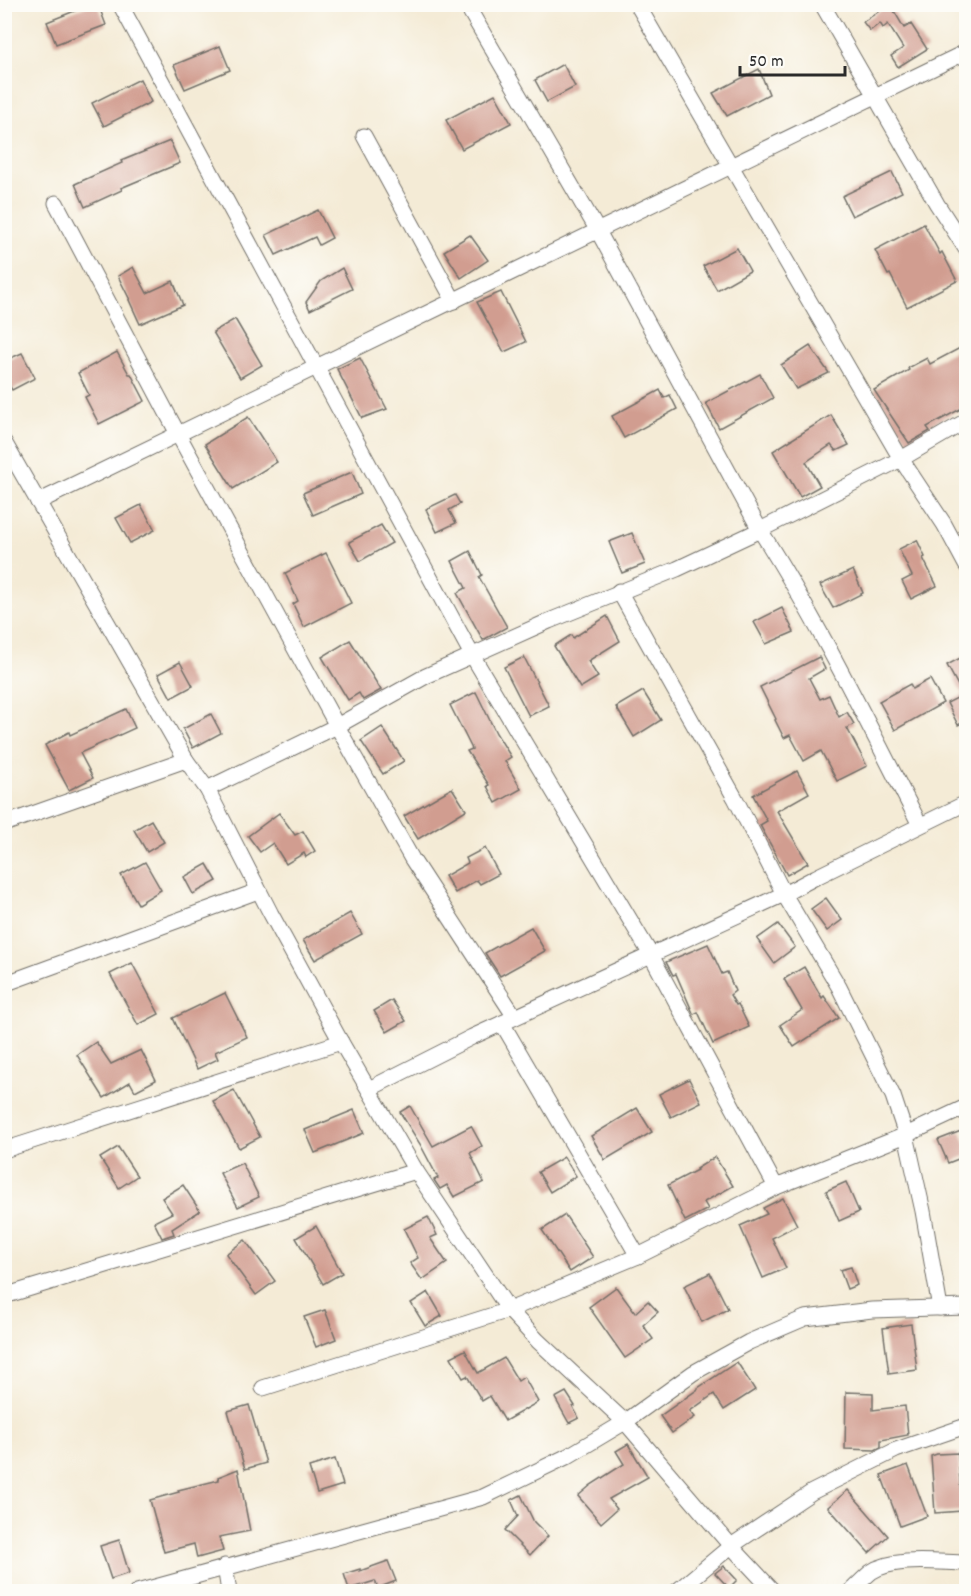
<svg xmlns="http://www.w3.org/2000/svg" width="971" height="1596" font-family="Dekko,sans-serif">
	<rect width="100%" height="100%" fill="#fdfcf7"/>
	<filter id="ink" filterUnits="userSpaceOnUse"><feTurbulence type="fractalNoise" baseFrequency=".0167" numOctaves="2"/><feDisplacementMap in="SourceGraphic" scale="12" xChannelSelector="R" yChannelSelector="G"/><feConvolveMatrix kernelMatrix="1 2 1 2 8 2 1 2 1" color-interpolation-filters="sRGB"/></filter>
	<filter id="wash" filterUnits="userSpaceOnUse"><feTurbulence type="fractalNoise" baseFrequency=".008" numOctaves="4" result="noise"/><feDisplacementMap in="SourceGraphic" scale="24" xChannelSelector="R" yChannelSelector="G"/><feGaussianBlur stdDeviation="1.35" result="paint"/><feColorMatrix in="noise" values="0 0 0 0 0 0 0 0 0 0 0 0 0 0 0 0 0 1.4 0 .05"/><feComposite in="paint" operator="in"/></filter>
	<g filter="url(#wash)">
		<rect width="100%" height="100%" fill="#f4ebd6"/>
		<g id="blocks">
			<g fill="#d19d90">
				<polygon points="92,4 98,4 106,25 56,44 47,22"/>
				<polygon points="890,4 899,4 900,6 894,11 904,28 911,24 927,49 898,67 891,56 903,48 888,24 883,28 880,23 870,31 863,22"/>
				<polygon points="220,46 230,70 185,89 174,65"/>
				<polygon points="563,64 575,87 547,102 535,80"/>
				<polygon points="759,69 769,94 727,116 713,93"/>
				<polygon points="140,79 151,102 104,126 92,103"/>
				<polygon points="495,94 511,123 462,149 446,120"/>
				<polygon points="170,141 180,163 121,188 122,190 85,207 75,184 122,163 121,161"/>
				<polygon points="892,172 902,192 852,216 842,196"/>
				<polygon points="318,210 332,238 319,245 315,237 276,255 266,235"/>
				<polygon points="924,224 940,254 942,252 957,281 907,307 890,274 888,275 875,250"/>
				<polygon points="470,235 488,260 461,278 444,251"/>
				<polygon points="737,248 750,271 717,290 703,266"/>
				<polygon points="133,267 147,293 173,281 183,305 140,324 129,300 130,300 118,276"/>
				<polygon points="342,268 352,289 310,310 306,302 321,281"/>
				<polygon points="501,292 526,342 504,352 477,302"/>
				<polygon points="235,319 262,365 240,378 213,332"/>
				<polygon points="810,346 829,373 796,389 781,365"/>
				<polygon points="960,348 966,360 966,406 927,427 930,431 909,443 874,390 909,370 908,368 927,358 930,364"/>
				<polygon points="117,352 129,374 131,374 145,401 99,424 85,397 89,395 78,373"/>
				<polygon points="22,353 35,378 12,390 4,376 4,361"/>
				<polygon points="360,358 387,409 362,418 337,369"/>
				<polygon points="760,374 773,398 719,428 706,403"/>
				<polygon points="660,390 664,398 670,395 677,409 624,438 612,416"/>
				<polygon points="831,415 849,445 836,451 831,445 806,462 820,486 800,497 773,451"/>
				<polygon points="248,417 277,462 233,489 205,444"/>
				<polygon points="352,472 361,494 313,515 303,493"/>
				<polygon points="455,495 460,504 449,510 456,523 437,532 426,509"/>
				<polygon points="141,505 155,530 130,543 116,518"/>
				<polygon points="381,525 392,543 360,561 349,542"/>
				<polygon points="632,533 645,564 622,573 609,542"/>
				<polygon points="917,540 925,557 923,558 937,586 911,599 902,581 912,576 899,549"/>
				<polygon points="470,551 482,575 479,577 507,627 483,640 457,593 466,588 452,561"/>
				<polygon points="326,553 351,603 304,627 293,604 298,601 285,573"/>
				<polygon points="853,570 863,593 833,608 820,585"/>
				<polygon points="782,608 794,632 766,644 754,622"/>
				<polygon points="607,616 620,641 588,661 598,677 580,688 554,646 571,635 573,638"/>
				<polygon points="350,640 381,690 363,700 359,693 348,700 322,657"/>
				<polygon points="966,655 966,721 958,725 947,703 963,695 947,665"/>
				<polygon points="524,657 549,706 529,716 504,667"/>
				<polygon points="819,657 825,669 809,678 820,699 829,695 839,717 847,712 854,724 847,728 867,766 837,781 821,751 804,761 790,735 784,738 775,720 776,719 760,687"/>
				<polygon points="180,662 193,686 171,698 158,674"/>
				<polygon points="930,679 943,703 895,730 879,701 910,684 912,689"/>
				<polygon points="643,691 661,720 634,737 616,707"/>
				<polygon points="476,692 496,733 511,757 505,761 521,789 496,803 487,786 489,785 467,751 472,749 450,705"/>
				<polygon points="126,709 135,728 80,753 93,778 69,790 45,745 69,732 70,735"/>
				<polygon points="211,714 221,733 193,748 183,729"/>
				<polygon points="382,727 404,761 383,774 361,741"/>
				<polygon points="797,771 809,793 777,811 808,863 787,875 760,825 767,821 753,795"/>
				<polygon points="452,788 466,810 418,839 404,816"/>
				<polygon points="279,813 295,835 303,831 315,851 306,857 304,853 286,864 273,843 260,852 248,836"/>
				<polygon points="151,820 164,842 147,852 134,830"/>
				<polygon points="485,848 499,874 480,884 477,880 455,893 445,876 468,863 466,858"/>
				<polygon points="145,862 161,890 138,904 121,875"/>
				<polygon points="207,864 217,881 193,894 184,877"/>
				<polygon points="826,898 842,920 827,931 811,909"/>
				<polygon points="350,913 362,934 315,960 303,940"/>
				<polygon points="778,924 795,947 774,963 757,939"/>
				<polygon points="531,927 545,951 500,976 485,953"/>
				<polygon points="708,944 722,974 727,972 735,991 730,995 736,1005 738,1004 749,1027 713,1044 698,1012 694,1014 693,1013 676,974 673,975 666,962"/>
				<polygon points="132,963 159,1014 138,1025 110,974"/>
				<polygon points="804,967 822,998 824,996 839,1018 794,1047 780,1025 802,1010 784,979"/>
				<polygon points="225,993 247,1037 215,1052 218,1059 197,1069 173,1018"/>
				<polygon points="392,1000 406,1021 387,1032 374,1011"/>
				<polygon points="96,1042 111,1064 141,1050 156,1080 135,1091 130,1082 104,1098 77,1055"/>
				<polygon points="689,1079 701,1102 671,1117 659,1094"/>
				<polygon points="234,1090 260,1137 239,1148 213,1101"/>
				<polygon points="410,1106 433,1146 471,1126 482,1146 470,1153 484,1182 454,1197 447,1185 440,1189 434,1180 438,1178 420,1144 400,1112"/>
				<polygon points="637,1108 652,1132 605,1160 591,1136"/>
				<polygon points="354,1110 364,1133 315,1153 305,1130"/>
				<polygon points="961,1131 966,1145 966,1156 948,1163 938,1140"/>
				<polygon points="118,1147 137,1176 119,1188 100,1158"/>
				<polygon points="564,1157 576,1176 550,1192 538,1172"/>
				<polygon points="715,1157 733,1186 704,1202 708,1209 685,1221 668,1185 697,1170 696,1169"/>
				<polygon points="242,1163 259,1197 238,1207 220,1173"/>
				<polygon points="846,1182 859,1212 839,1221 826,1191"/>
				<polygon points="183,1185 200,1211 172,1229 174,1234 162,1238 154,1222 172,1213 162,1198"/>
				<polygon points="783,1198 797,1225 772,1238 786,1268 763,1278 740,1226 767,1214 763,1208"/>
				<polygon points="565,1215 593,1257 570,1272 542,1230"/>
				<polygon points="428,1217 437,1235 430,1238 447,1263 422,1280 410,1263 418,1258 404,1229"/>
				<polygon points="316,1226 342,1273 323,1284 296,1238"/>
				<polygon points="245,1240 275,1281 256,1295 226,1254"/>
				<polygon points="851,1267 857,1285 847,1289 840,1270"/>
				<polygon points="710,1273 728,1309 702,1322 684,1286"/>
				<polygon points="616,1287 635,1313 648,1301 658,1312 643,1325 653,1339 625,1358 589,1307"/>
				<polygon points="428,1292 442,1316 425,1326 411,1303"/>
				<polygon points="325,1310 336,1339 316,1347 304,1317"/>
				<polygon points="911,1324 917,1370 889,1374 883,1328"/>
				<polygon points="465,1350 478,1373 504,1358 518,1381 524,1377 538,1402 505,1421 490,1396 482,1401 467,1376 463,1378 451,1357"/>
				<polygon points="737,1362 755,1390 724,1410 714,1394 690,1411 695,1417 672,1433 660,1416 698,1389 698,1388"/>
				<polygon points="566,1392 575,1406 573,1407 579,1418 569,1423 555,1398"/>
				<polygon points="846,1392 873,1393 873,1410 905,1406 908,1435 881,1440 881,1447 875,1450 845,1449"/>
				<polygon points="249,1405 266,1463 245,1469 228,1411"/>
				<polygon points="628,1444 648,1477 609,1499 617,1509 601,1523 578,1496 591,1485 624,1464 616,1451"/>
				<polygon points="958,1453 962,1511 935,1513 931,1456 937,1454"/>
				<polygon points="335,1459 343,1485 317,1493 309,1467"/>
				<polygon points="908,1465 927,1516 900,1526 881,1475"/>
				<polygon points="238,1469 250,1531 219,1537 223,1551 197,1558 194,1544 164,1552 150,1500 179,1492 178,1490 219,1480 218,1477"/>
				<polygon points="848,1490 888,1536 869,1553 828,1507"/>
				<polygon points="521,1495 534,1522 548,1536 530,1555 505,1530 518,1516 511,1500"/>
				<polygon points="119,1540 129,1573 111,1579 100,1546"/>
				<polygon points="388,1561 396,1581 378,1588 375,1581 349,1589 344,1574 360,1569 360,1571"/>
				<polygon points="724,1566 737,1580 729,1588 715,1573"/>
			</g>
		</g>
	</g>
	<g filter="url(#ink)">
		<use href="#blocks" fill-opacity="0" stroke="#716e67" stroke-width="1.5"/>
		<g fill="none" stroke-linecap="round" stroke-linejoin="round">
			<g stroke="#716e67" stroke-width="17">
				<g id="minor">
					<polyline points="120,4 472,655 651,955 776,1187"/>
					<path d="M466,4l132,227 162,299c60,95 109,196 160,295"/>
					<polyline points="822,4 937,204 966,249"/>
					<polyline points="364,136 454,301"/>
					<polyline points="56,203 178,434 337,726 412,859 515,1017"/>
					<polyline points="966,421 901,459 944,524 966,565"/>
					<polyline points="4,442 186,760 207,789 271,914 341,1042 416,1171 509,1310 538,1341 625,1422 731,1546 774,1592"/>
					<polyline points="38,502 966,52"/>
					<polyline points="207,789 337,726 426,676 549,621 677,569 760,530 901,459 637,4"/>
					<polyline points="4,824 186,760"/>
					<polyline points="4,984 258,891"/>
					<polyline points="502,1023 638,1256"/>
					<polyline points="369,1089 472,1037 784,894 816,877 966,803"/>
					<polyline points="4,1150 341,1042"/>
					<polyline points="4,1296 416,1171"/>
					<polyline points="940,1308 923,1211 906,1135 966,1107"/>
					<polyline points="263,1388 509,1310 638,1256 776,1187 906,1135 893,1096 839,987 784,894 735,798 619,591"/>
					<polyline points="225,1566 229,1592"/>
					<polyline points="137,1592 483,1497 568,1456 625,1422 693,1373 749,1342 805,1318 872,1310 966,1307"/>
					<polyline points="676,1592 731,1546 812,1492 896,1450 966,1426"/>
					<path d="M850,1592c7,-7 14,-14 21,-20 24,-16 68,-9 95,-9"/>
				</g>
			</g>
			<use href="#minor" stroke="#fff" stroke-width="15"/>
		</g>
	</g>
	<rect width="971" height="1596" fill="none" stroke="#fdfcf7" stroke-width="24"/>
	<path d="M740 66v9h105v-9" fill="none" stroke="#2b2b2b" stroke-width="3"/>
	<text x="749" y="66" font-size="18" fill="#2b2b2b" stroke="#fdfcf7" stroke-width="4.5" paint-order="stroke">50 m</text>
</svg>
